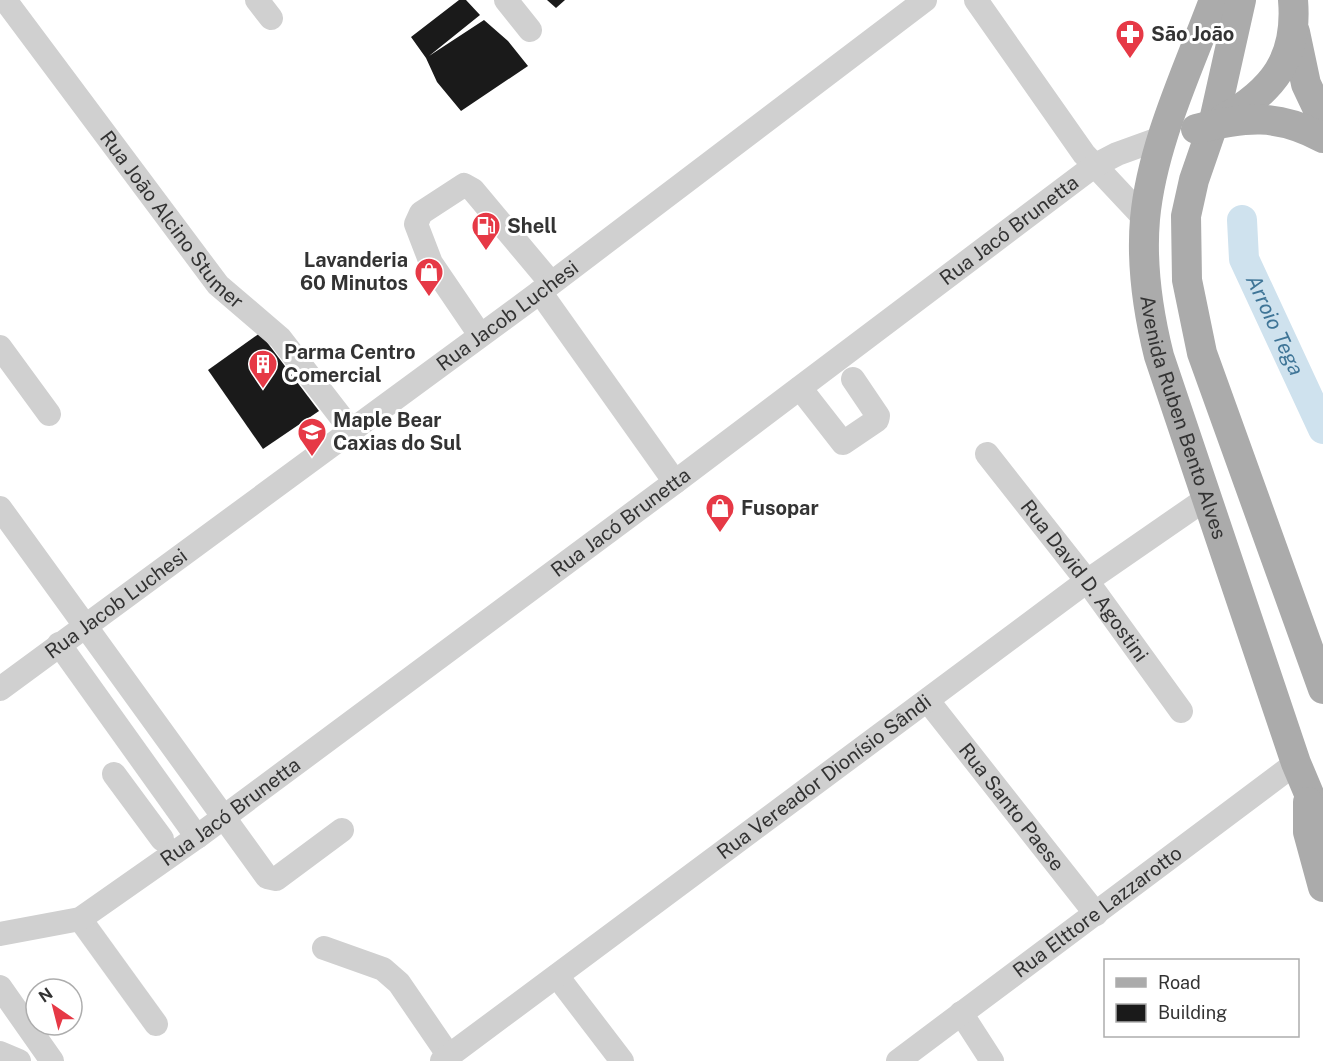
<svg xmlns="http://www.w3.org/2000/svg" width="1323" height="1061" font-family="'Public Sans',sans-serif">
	<rect width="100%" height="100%" fill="#fff"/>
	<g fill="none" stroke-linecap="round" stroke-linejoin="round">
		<path stroke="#cfe2ee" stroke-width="30" id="s1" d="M1242,220l2,39 79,170"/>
	</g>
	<g fill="#1a1a1a">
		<polygon points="459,0 466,0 480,15 429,56 484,20 508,41 528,66 461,111 437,82 426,58 411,37"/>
		<polygon points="547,0 565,0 556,8"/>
		<polygon points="260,333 319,411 263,449 208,370"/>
	</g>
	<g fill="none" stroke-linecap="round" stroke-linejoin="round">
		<g stroke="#d0d0d0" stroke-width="24">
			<path id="s2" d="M5,0l213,285 62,53 71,92"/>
			<polyline points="257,0 271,18"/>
			<polyline points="506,0 530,30"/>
			<polyline points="976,0 1084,154 1145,219"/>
			<polyline points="540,292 675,482"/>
			<polyline points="480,335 431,263 416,224 421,213 464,185 473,190 551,283"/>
			<polyline points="0,347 49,414"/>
			<polyline points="800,388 843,443 877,420 878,416 853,379"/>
			<path id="s3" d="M987,454l100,127 94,130"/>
			<polyline points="0,508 267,877 276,879 342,830"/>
			<polyline points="59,644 197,837"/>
			<path id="s4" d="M0,689l540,-397 385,-292"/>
			<path id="s5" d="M928,701l168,213"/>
			<polyline points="114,774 162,839"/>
			<polyline points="80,919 156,1024"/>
			<path id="s6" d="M0,934l80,-15 117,-82 478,-355 419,-316 23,-12 47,-17"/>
			<polyline points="324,948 383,969 399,983 449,1056"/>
			<polyline points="557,976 622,1061"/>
			<polyline points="0,987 52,1061"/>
			<polyline points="961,1013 992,1061"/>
			<polyline points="0,1053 19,1061"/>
			<path id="s7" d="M442,1061l645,-480 120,-83"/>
			<path id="s8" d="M898,1061l398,-298"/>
		</g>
		<g stroke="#ababab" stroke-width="30">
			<path id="s9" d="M1214,0c-26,70 -62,144 -69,219 -4,47 3,93 14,137l137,407 27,64"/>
			<polyline points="1241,0 1213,125 1194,180 1186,216 1187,280 1202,353 1323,689"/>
			<polyline points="1295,32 1306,84 1323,120"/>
			<path d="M1223,119c50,-28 75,-60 70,-119"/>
			<path d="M1196,129c49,-12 81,-16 127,9"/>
			<polyline points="1308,802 1308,832 1323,887"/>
		</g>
	</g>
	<defs>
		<g id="pharmacy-pin" transform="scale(1.5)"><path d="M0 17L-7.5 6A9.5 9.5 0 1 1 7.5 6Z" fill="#e63946" stroke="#fff"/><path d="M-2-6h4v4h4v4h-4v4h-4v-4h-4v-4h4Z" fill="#fff"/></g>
		<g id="fuel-pin" transform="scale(1.5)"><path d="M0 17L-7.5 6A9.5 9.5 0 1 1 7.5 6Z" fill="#e63946" stroke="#fff"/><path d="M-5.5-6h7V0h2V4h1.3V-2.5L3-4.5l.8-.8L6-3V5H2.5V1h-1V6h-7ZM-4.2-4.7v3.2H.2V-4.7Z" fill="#fff"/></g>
		<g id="shop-pin" transform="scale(1.5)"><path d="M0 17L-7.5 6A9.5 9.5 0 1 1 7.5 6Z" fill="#e63946" stroke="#fff"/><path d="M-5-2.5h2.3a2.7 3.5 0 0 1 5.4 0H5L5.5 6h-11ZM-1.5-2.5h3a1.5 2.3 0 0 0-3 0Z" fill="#fff"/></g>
		<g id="building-pin" transform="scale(1.5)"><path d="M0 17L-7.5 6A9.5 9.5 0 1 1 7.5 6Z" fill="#e63946" stroke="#fff"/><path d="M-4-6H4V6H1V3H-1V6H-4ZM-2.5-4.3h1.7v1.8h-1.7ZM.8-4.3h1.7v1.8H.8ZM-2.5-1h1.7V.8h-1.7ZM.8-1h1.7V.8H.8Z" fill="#fff"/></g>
		<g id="school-pin" transform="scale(1.5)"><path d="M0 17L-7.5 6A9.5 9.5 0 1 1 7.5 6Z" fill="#e63946" stroke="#fff"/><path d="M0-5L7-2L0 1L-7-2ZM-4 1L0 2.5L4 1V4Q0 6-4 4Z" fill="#fff"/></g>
	</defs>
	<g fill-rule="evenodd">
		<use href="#pharmacy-pin" x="1130" y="34"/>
		<use href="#fuel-pin" x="486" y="226"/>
		<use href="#shop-pin" x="429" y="272"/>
		<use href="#building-pin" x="263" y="364"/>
		<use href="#school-pin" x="312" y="432"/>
		<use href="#shop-pin" x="720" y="508"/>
	</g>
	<g text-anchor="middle" stroke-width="6" stroke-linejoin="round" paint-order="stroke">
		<g font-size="20" font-weight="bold" fill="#333" stroke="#fff" text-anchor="start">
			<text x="1151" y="41">São João</text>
			<text x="507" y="233">Shell</text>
			<text x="408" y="267" text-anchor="end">Lavanderia<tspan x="408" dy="23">60 Minutos</tspan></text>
			<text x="284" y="359">Parma Centro<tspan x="284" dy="23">Comercial</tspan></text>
			<text x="333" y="427">Maple Bear<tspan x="333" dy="23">Caxias do Sul</tspan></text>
			<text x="741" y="515">Fusopar</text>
		</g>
		<g font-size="20" fill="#333" stroke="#fff">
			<text dy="7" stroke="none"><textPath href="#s2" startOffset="276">Rua João Alcino Stumer</textPath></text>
			<text dy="7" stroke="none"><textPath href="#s6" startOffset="1238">Rua Jacó Brunetta</textPath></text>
			<text dy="7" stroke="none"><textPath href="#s4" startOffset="630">Rua Jacob Luchesi</textPath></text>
			<text dy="7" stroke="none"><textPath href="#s9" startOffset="434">Avenida Ruben Bento Alves</textPath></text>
			<text dy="7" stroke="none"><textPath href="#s6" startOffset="752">Rua Jacó Brunetta</textPath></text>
			<text dy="7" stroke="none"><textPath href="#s3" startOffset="160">Rua David D. Agostini</textPath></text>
			<text dy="7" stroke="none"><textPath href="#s4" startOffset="144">Rua Jacob Luchesi</textPath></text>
			<text dy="7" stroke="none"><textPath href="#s7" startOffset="476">Rua Vereador Dionísio Sândi</textPath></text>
			<text dy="7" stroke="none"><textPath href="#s5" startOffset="135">Rua Santo Paese</textPath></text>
			<text dy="7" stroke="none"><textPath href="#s6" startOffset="266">Rua Jacó Brunetta</textPath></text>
			<text dy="7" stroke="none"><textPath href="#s8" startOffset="249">Rua Elttore Lazzarotto</textPath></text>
		</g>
		<g font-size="21" font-style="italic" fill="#3f7597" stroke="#fff">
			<text dy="7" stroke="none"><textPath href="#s1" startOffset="112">Arroio Tega</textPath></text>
		</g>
	</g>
	<rect x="1104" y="959" width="195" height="78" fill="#ffffff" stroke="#adadad" stroke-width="1.5"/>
	<rect x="1116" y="978" width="30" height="9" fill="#ababab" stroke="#adadad" stroke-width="1.5"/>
	<text x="1158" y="989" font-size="18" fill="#333333">Road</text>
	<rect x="1116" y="1004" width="30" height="18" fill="#1a1a1a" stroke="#adadad" stroke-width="1.5"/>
	<text x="1158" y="1019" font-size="18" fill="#333333">Building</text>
	<g transform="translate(54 1007) rotate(325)"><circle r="28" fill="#ffffff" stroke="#adadad" stroke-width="1.5"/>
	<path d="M0-4.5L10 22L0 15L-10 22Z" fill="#e63946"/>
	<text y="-9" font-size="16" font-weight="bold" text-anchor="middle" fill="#333333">N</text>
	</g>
</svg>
